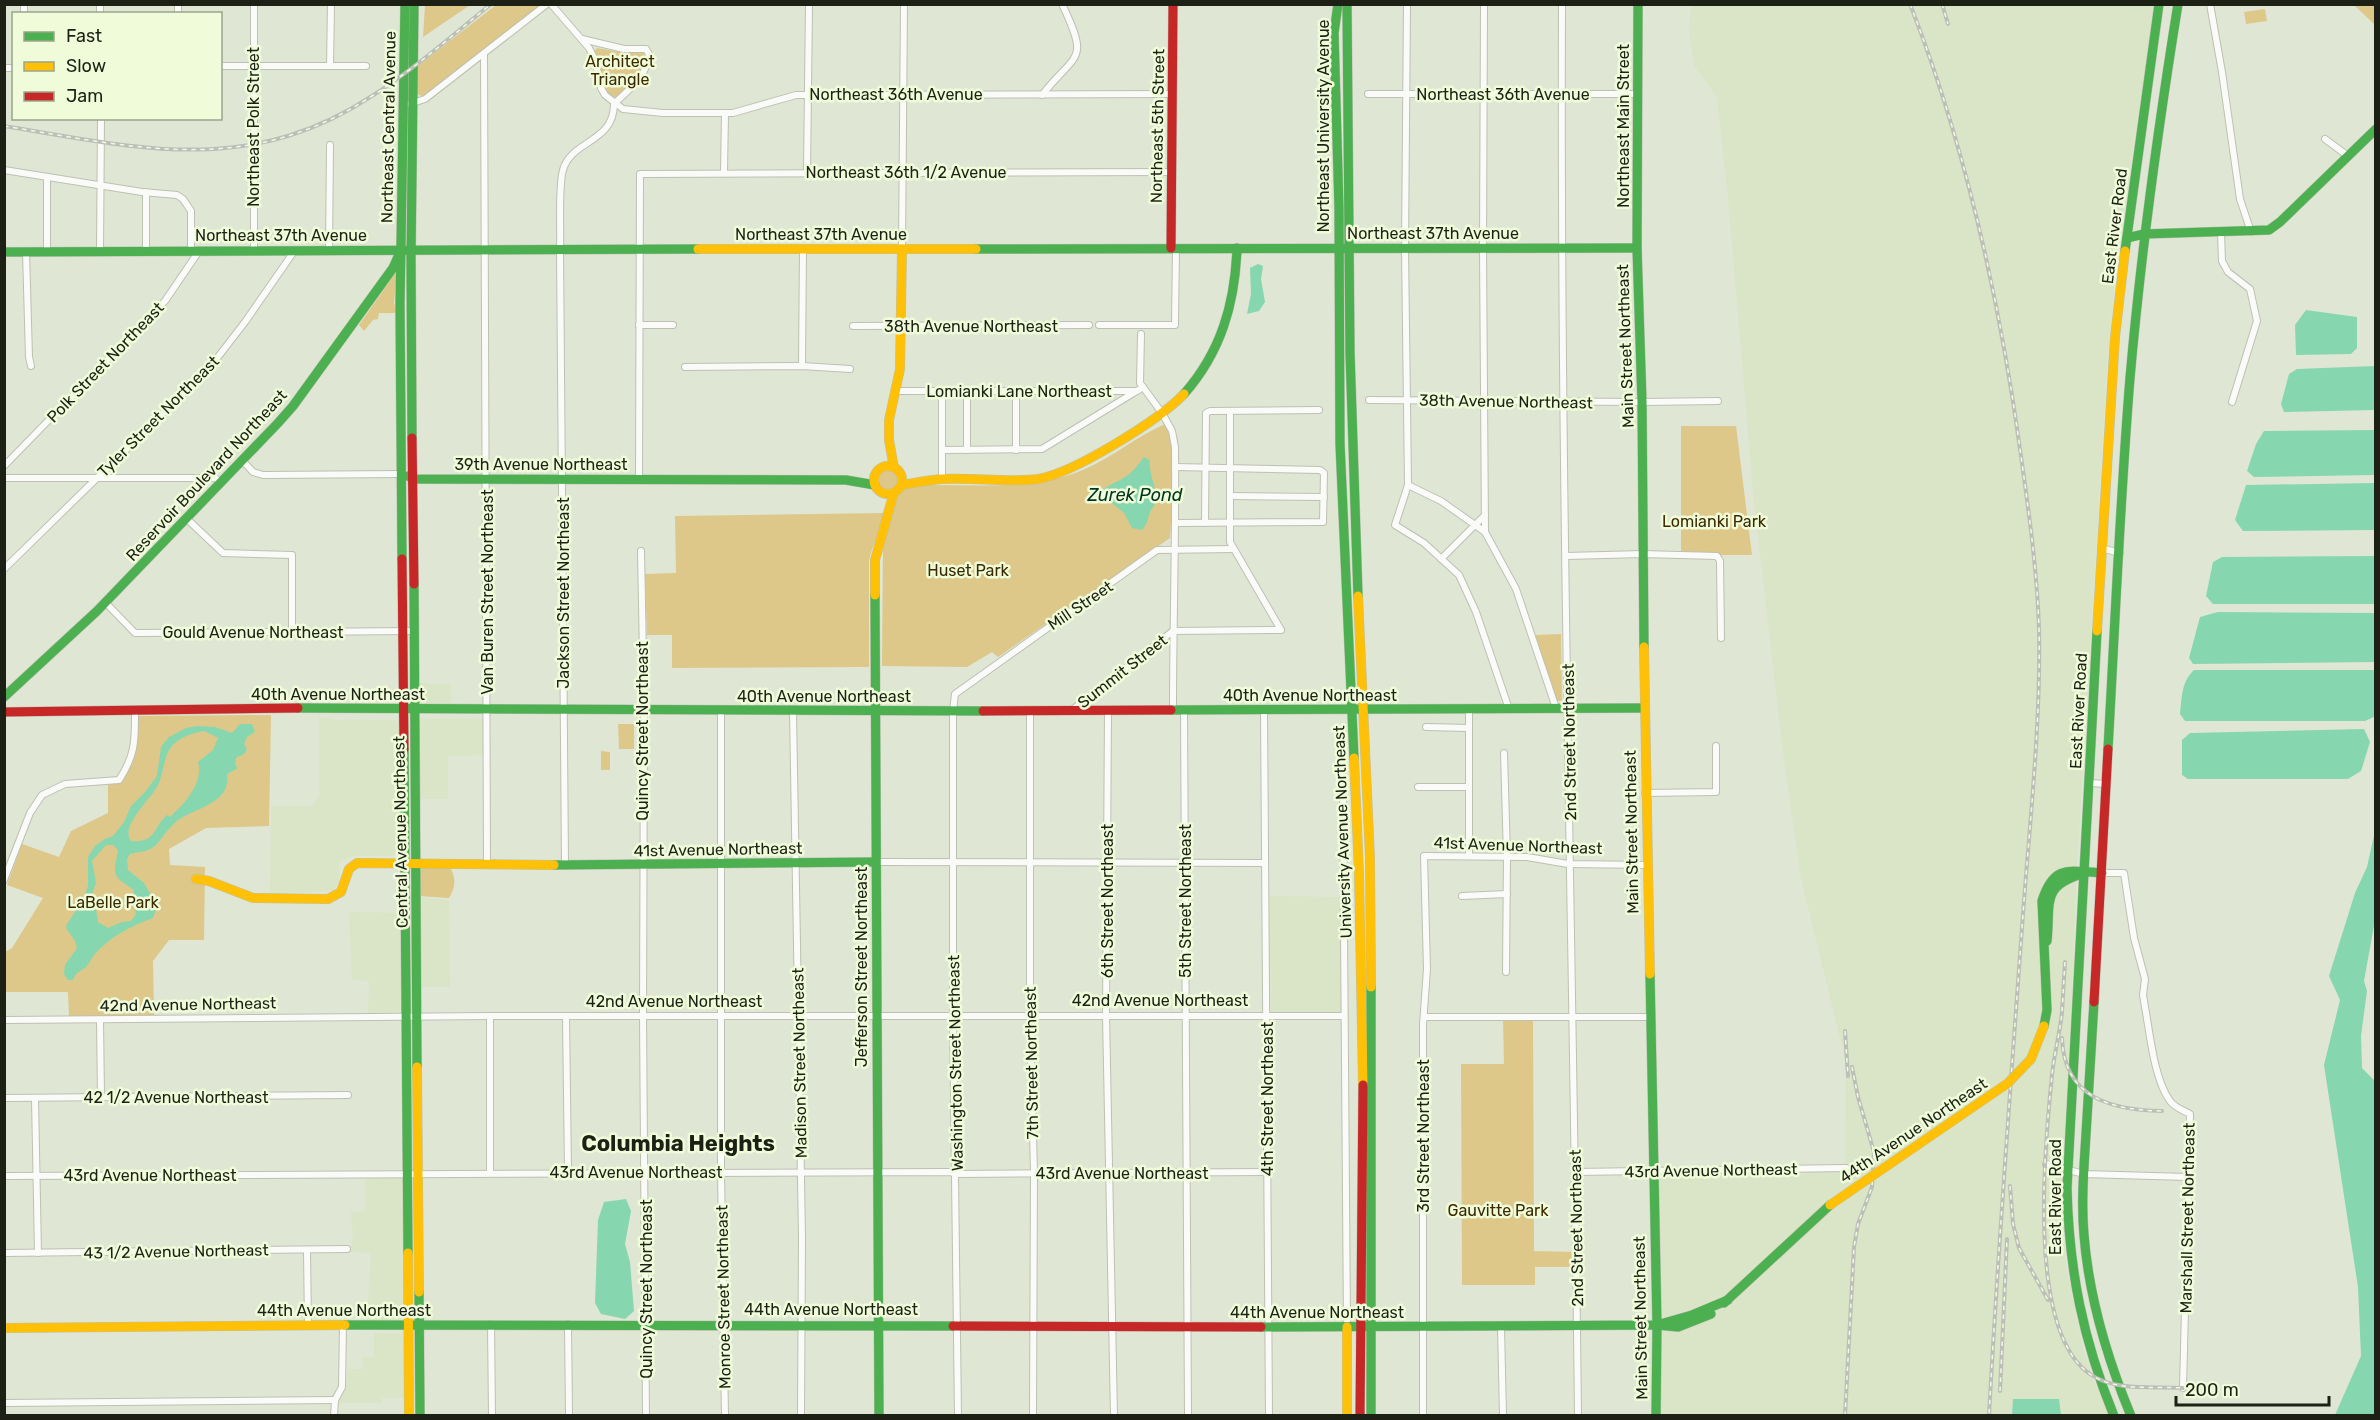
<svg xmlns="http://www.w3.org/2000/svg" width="2380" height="1420" font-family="Rubik,sans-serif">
	<rect width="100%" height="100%" fill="#e0e6d4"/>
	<g fill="#dae4c6">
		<polygon points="1691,5 2155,5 2119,238 2108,353 2077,867 2065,1161 2063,1219 2066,1265 2083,1349 2095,1384 2109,1415 1660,1415 1658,1176 1800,1174 1845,1167 1846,1062 1801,879 1782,746 1753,492 1728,198 1717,99 1710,87 1694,66 1689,30"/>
		<polygon points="419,683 451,684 451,703 419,703"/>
		<polygon points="319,717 337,720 394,720 400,722 401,797 398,851 395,855 389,856 354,856 339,862 339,881 333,891 270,894 271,806 312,806 319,796"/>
		<polygon points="419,719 484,719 485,755 448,756 448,799 420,799"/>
		<polygon points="1269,896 1342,897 1342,1013 1271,1013"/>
		<polygon points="419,898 449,900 450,987 420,987"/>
		<polygon points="349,912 401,913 401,1010 399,1012 368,1014 369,981 352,980"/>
		<polygon points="365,1176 403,1176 405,1316 399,1320 367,1320 371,1253 350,1252 353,1234 351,1213 365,1211"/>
		<polygon points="374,1333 402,1333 405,1336 407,1398 382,1398 382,1403 339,1403 346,1385 348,1369 363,1369 363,1357 374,1357"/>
	</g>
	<g fill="#ddc789">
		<polygon points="425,5 425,4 470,5 423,37"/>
		<polygon points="496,5 543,5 423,97 416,93 415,68"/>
		<polygon points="2354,5 2375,5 2375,25"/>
		<polygon points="2265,9 2267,21 2246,24 2244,12"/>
		<path d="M597,48l28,5h18l3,4c-5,17 -15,31 -31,40h-5c-10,-11 -8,-30 -16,-45z"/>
		<polygon points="397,271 394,303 397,313 379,313 378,319 373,320 364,331 359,325"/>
		<path d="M1165,424l8,20 1,32 -4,62 -172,119 -6,-5 -25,15 -85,-1 1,-123 13,-50 6,-4 27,-6 3,2c52,0 105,5 153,-16 28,-12 52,-33 80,-45z"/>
		<polygon points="1681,426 1736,426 1752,555 1681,555"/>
		<circle cx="888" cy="480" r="11"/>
		<path d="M884,513c-2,17 -12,31 -15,48v106l-197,1v-33h-25l-2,-61 31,-1 -1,-57z"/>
		<polygon points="1561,634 1562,701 1556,701 1534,635"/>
		<path d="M271,715l-2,111 -63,2 -37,21 1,16 35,2 -1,73h-35l-16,21 1,55h-85l-1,-24h-63v-40l7,-4 31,-50 -36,-13 15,-41 37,13 12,-26 37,-18v-28c32,-11 28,-40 29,-69z"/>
		<polygon points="618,724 634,724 634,749 619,749"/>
		<polygon points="601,751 610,752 610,770 601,770"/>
		<path d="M450,867c6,12 6,19 -1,31l-31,-2 2,-28z"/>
		<polygon points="1503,1020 1533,1020 1534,1251 1574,1252 1574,1267 1535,1267 1535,1285 1462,1285 1461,1064 1504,1064"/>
	</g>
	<g fill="#86d7af" fill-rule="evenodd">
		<polygon points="1258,264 1263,266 1261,279 1265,302 1259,311 1247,314 1251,294 1250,268"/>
		<polygon points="2306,310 2357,317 2357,348 2351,354 2296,355 2295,325"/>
		<polygon points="2375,366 2375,410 2284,412 2281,404 2289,374 2297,369"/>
		<polygon points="2375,430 2375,475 2254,477 2247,471 2256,444 2264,431"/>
		<path d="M1144,457l6,3c-2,15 9,31 5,44 -1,3 -4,5 -5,8 -3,9 -2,11 -8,18l-10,-2 -8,-15 -24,-20c7,-9 19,-11 28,-18 7,-5 11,-12 16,-18z"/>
		<polygon points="2375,483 2375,530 2243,531 2235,520 2246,485"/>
		<polygon points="2375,556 2375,604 2213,604 2206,596 2213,562 2222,557"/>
		<polygon points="2218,612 2375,613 2375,662 2193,664 2189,658 2200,617"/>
		<path d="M2194,670h181l-1,47 -9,4h-180l-5,-7c2,-16 1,-32 14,-44z"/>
		<path d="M240,724h12l3,8 -8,5 -3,7 3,5 -3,5 -8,4 -1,7 3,3 -11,6c4,28 -28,33 -46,44 -11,7 -17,18 -25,27 -7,7 -18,7 -26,9l-3,5 1,11 16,13 13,23 -4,12c-23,8 -43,19 -59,37 -3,4 -5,9 -8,12 -8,6 -8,3 -13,13h-5l-4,-6 1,-9 12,-17 -2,-7 -9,-13 1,-4 16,-24 5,-14v-29l7,-11 10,-7 8,-3 11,-14 7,-16 14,-14 12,-16 4,-29 8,-10 17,-9 11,-2 18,1 17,6zM204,731l14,7 -5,12 -15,12c6,20 -13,42 -28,55l-3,-2c-15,13 -10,28 -36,26 -11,-13 16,-39 24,-51 9,-12 8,-33 16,-43 9,-10 21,-14 33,-16zM106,845h7l5,5c-4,26 -8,24 16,40l-1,10 3,14 -5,7 -9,1 -14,6 -10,-6 -2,-12 -3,-2 -3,-9 6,-16 -4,-22z"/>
		<polygon points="2364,729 2370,742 2361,771 2348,779 2188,779 2182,775 2182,740 2190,733"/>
		<polygon points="2375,831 2375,920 2364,981 2367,991 2361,1036 2362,1068 2376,1082 2375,1415 2335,1415 2361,1356 2358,1287 2324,1065 2340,1000 2329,976 2355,893 2367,867"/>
		<polygon points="626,1199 631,1211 625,1244 630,1262 634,1311 625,1319 601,1314 595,1303 598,1220 604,1202"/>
		<polygon points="2013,1399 2059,1399 2061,1415 2012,1415"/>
	</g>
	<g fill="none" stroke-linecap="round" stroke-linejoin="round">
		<g stroke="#bcc1b2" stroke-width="8">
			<g id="street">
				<polyline points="24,4 24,14"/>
				<polyline points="551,4 589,48 595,60 601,88 605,95 623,109 663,113 733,113 796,95 1172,94"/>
				<polyline points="1407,4 1405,248 1408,485 1395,525 1424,543 1459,575 1476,612 1509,709"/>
				<polyline points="1484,4 1483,248 1485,532"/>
				<path d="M1562,4c-2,471 11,941 16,1412"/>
				<polyline points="2210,4 2222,72 2240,199 2251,232"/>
				<polyline points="100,14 100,4"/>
				<polyline points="178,14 178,4"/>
				<polyline points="484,55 487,863"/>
				<polyline points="220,66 366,66"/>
				<polyline points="330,66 331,4"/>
				<polyline points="4,68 14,68"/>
				<polyline points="1368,94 1638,94"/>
				<path d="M1042,95c35,-44 48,-32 20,-91"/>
				<polyline points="410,104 425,99 547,4"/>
				<polyline points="2325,139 2348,156"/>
				<polyline points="4,170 142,192 177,195 183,199 191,211 191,251"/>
				<polyline points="724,172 725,113"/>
				<polyline points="807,172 809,4"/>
				<polyline points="2221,232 2222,261 2228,272 2250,289 2257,321 2232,402"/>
				<polyline points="902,249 904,4"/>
				<polyline points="254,250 254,4"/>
				<polyline points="329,250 330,145"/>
				<polyline points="100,251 101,118"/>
				<polyline points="146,251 146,192"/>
				<polyline points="26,252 29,357 31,366"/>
				<polyline points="47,252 47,177"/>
				<polyline points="639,325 673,325"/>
				<polyline points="1099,325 1175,325 1176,248"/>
				<polyline points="853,326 1089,325"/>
				<path d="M1141,334l-1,49 22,30 10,18 3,16c1,87 -2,175 -2,263"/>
				<polyline points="802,366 803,249"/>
				<polyline points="685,367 802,366 850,369"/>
				<polyline points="895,391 1137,391 1143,387"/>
				<polyline points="942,391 942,479"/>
				<polyline points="967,391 967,450"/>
				<polyline points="1016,391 1016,450"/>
				<polyline points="1369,400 1642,402 1718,401"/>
				<polyline points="1230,412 1230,542 1281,630"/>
				<polyline points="942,450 1042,449 1135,392"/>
				<polyline points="242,460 253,472 263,475 403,474"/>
				<polyline points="4,466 165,301 199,251"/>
				<polyline points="1175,467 1320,470 1324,473 1323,522 1176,523"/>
				<polyline points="4,478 215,478 221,482"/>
				<polyline points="639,478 640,174 1172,172"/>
				<polyline points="1408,485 1441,501 1485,532 1516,589 1556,708"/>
				<polyline points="1230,496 1324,497"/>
				<polyline points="186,518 223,553 292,555 292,630"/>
				<polyline points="1205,523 1206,413 1210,411 1319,410"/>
				<polyline points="2101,548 2120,553"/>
				<polyline points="641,551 644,710 643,1015 646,1416"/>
				<polyline points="1566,556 1643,554 1717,556 1720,561 1721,638"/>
				<polyline points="1441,559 1485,515"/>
				<polyline points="4,569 189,388 218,357 245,322 295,250"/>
				<polyline points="105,602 135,633 414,631"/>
				<polyline points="1072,710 1173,631 1281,630"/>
				<polyline points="1108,710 1106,1015 1114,1416"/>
				<polyline points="1184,710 1188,1416"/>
				<polyline points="1264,710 1269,1416"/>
				<polyline points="721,711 721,1172 725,1416"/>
				<polyline points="793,711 802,1237 801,1416"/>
				<polyline points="1030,711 1030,1015 1034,1173 1033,1416"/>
				<polyline points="1426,727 1469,728"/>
				<polyline points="1340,735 1343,797 1347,1327"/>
				<polyline points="1504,753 1507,857 1506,972"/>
				<polyline points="2090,783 2107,784"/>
				<polyline points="1418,787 1469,787"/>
				<polyline points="1645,793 1716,792 1716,746"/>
				<polyline points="1469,856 1469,709"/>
				<polyline points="875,862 1265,863"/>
				<path d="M565,865l-5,-616c1,-20 -2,-62 3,-79 8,-30 51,-27 51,-66 15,-15 33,-27 35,-50l-3,-5h-22l-42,-10"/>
				<path d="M2102,873h22l10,65 11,41 -2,16 2,12c5,27 9,72 25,94 5,7 13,9 20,13l-7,274"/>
				<path d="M4,880l26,-67 12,-18 23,-11 54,-4c17,-26 16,-40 16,-70"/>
				<polyline points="1462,896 1507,894"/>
				<polyline points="490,1016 490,1172"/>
				<polyline points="566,1016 568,1172"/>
				<polyline points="1424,1017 1650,1017"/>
				<polyline points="4,1020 490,1016 1344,1016"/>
				<polyline points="100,1020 101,1097"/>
				<polyline points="4,1098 348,1095"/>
				<polyline points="35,1098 38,1253"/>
				<polyline points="2046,1164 2084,1174 2187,1177"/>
				<polyline points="1575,1172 1846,1168"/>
				<polyline points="4,1176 950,1172 957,1174 1267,1172"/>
				<polyline points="307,1251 308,1325"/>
				<polyline points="4,1253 347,1249"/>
				<polyline points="491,1324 492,1416"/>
				<polyline points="568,1324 569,1416"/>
				<polyline points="1501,1326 1503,1416"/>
				<polyline points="4,1403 335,1400"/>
				<polyline points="334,1416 335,1400 342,1387 343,1325"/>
				<polyline points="958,1416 953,1015 953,711 955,694 1157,550 1233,549"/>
				<polyline points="1423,1416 1423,1025 1427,969 1424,856 1527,857 1568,864 1647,865"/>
			</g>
		</g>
		<g stroke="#bcc1b2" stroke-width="10">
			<g id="fast">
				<polyline points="1338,4 1334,33 1339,209 1340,444 1354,758"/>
				<polyline points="1347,4 1350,353 1358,596"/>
				<polyline points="1638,4 1637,248 1642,402 1644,647"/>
				<polyline points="2127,238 2144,234 2269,230 2280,222 2376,129"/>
				<polyline points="976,249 1637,248"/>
				<polyline points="2125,251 2159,4"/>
				<polyline points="4,252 698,249"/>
				<path d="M1184,394c37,-42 51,-90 53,-146"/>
				<polyline points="412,438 411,258 414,4"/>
				<polyline points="408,476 413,479 846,480 875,485"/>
				<polyline points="402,559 400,304 405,4"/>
				<polyline points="414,584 417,1067"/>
				<polyline points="875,595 879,1416"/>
				<path d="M2097,631l-30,557c2,83 16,152 47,228"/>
				<polyline points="4,697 97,611 278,423 293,406 393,268 401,250"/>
				<polyline points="298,708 983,711"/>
				<polyline points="1171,710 1644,708"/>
				<polyline points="404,749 408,1253"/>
				<path d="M2108,749c7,-124 12,-248 22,-371 11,-126 28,-250 48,-374"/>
				<polyline points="554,865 875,862"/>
				<path d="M2047,941c4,-39 -7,-55 38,-68"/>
				<polyline points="1650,974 1657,1325 1656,1416"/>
				<polyline points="1371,987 1371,1416"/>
				<path d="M2094,1002c-3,44 -5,88 -8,132 -2,33 -5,68 -2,101 5,63 23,123 47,181"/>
				<path d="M2044,1026l3,-16 -5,-109c12,-37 27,-30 60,-28"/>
				<polyline points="419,1292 420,1416"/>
				<polyline points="1724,1303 1830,1205"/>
				<polyline points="345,1325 953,1326"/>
				<polyline points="1657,1325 1678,1327 1711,1314"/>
				<polyline points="1261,1327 1657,1325 1692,1315 1728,1300"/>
			</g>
		</g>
		<g stroke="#bcc1b2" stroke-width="10">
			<g id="slow">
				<polyline points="698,249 976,249"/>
				<circle cx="888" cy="480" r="14"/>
				<polyline points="894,468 889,440 889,420 900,369 902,249"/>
				<path d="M901,485c14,-2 27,-5 41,-6 32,-2 65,4 96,0 36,-6 121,-59 146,-85"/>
				<polyline points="875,595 875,560 894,492"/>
				<polyline points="1358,596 1370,858 1371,987"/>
				<polyline points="2097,631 2115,337 2125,251"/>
				<polyline points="1644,647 1650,974"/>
				<polyline points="1354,758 1359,873 1363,1085"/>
				<polyline points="196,879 209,881 253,898 328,899 341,892 349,869 357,863 554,865"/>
				<polyline points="417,1067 419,1292"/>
				<polyline points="408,1253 409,1416"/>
				<polyline points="1347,1327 1347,1416"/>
				<polyline points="4,1328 345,1325"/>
			</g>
		</g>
		<g stroke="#bcc1b2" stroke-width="10">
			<g id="jam">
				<polyline points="1171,248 1173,4"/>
				<polyline points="412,438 414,584"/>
				<polyline points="402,559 404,749"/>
				<polyline points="983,711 1171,710"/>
				<polyline points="4,712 298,708"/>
				<polyline points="2094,1002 2108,749"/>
				<polyline points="953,1326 1261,1327"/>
				<polyline points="1360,1416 1363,1085"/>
			</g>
		</g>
		<use href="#street" stroke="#fafbf9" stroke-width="6"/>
		<use href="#fast" stroke="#4caf50" stroke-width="9"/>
		<use href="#slow" stroke="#ffc107" stroke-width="9"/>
		<use href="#jam" stroke="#c62828" stroke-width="9"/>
		<g stroke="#bcbeb9" stroke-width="4">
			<g id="rail">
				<path d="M1910,4c57,146 90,298 111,452 8,57 16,114 18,172 2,95 -9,191 -16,286 -12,167 -25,334 -34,502"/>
				<polyline points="1942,4 1948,24"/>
				<path d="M4,126c135,22 244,51 368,-30 42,-27 80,-60 119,-92"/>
				<path d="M2065,962c-1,17 -2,33 -3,50 -2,21 -8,42 -10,63 -7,69 -26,256 38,299 25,18 64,12 93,14"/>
				<polyline points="1845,1031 1848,1076"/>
				<path d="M2062,1038c2,60 49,72 100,73"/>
				<polyline points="2010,1186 2013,1224 2019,1248 2048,1300"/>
				<polyline points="2000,1391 2007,1239"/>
				<polyline points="1845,1416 1854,1247 1858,1224 1872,1187 1874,1152 1858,1097 1852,1067"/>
			</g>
		</g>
		<use href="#rail" stroke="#f0fcd9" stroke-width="1.5" stroke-dasharray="4.5" stroke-linecap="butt"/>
		<g stroke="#bcc1b2" stroke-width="10" stroke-linecap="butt">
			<polyline id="slow-bridge" points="1830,1205 2008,1083 2031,1059 2044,1026"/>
		</g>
		<use href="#slow-bridge" stroke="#ffc107" stroke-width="9"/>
	</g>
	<g text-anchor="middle" stroke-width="5" stroke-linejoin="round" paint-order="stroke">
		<g font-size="16" fill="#3b2900" stroke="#f0fcd9">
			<text x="620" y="67">Architect<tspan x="620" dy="18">Triangle</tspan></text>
			<text x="1714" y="527">Lomianki Park</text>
			<text x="968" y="576">Huset Park</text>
			<text x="113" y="908">LaBelle Park</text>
			<text x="1498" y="1216">Gauvitte Park</text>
		</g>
		<g font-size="16" fill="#1d2115" stroke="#f0fcd9">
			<text x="896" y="100">Northeast 36th Avenue</text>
			<text x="1503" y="100">Northeast 36th Avenue</text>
			<text transform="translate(1157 126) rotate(-89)" y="6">Northeast 5th Street</text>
			<text transform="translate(1323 126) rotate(-90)" y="6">Northeast University Avenue</text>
			<text transform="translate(1623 126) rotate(-90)" y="6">Northeast Main Street</text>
			<text transform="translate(253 127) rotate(-90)" y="6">Northeast Polk Street</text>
			<text transform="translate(388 127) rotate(-89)" y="6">Northeast Central Avenue</text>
			<text x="906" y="178">Northeast 36th 1/2 Avenue</text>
			<text transform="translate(2114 226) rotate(-83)" y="6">East River Road</text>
			<text x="1433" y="239">Northeast 37th Avenue</text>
			<text x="821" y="240">Northeast 37th Avenue</text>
			<text x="281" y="241">Northeast 37th Avenue</text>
			<text x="971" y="332">38th Avenue Northeast</text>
			<text transform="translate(1625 346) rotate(-92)" y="6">Main Street Northeast</text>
			<text transform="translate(105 362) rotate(-46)" y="6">Polk Street Northeast</text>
			<text x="1019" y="397">Lomianki Lane Northeast</text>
			<text transform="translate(1506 401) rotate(1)" y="6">38th Avenue Northeast</text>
			<text transform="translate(158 416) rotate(-45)" y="6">Tyler Street Northeast</text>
			<text x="541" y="470">39th Avenue Northeast</text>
			<text transform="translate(206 475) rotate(-47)" y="6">Reservoir Boulevard Northeast</text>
			<text transform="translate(487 592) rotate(-90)" y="6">Van Buren Street Northeast</text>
			<text transform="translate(563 593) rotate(-90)" y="6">Jackson Street Northeast</text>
			<text transform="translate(1080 605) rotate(-34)" y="6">Mill Street</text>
			<text x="253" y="638">Gould Avenue Northeast</text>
			<text transform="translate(1122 671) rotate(-38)" y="6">Summit Street</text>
			<text x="338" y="700">40th Avenue Northeast</text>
			<text x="1310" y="701">40th Avenue Northeast</text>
			<text x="824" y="702">40th Avenue Northeast</text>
			<text transform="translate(2078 711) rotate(-87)" y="6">East River Road</text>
			<text transform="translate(642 731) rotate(-90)" y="6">Quincy Street Northeast</text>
			<text transform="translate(1569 742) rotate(-91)" y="6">2nd Street Northeast</text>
			<text transform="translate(400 832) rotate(-91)" y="6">Central Avenue Northeast</text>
			<text transform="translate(1342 832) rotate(-92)" y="6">University Avenue Northeast</text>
			<text transform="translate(1631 832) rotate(-91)" y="6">Main Street Northeast</text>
			<text transform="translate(1518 845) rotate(2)" y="6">41st Avenue Northeast</text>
			<text transform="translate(718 849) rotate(-1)" y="6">41st Avenue Northeast</text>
			<text transform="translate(1107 901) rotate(-90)" y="6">6th Street Northeast</text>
			<text transform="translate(1185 901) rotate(-90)" y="6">5th Street Northeast</text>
			<text transform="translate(861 967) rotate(-90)" y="6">Jefferson Street Northeast</text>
			<text x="1160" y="1006">42nd Avenue Northeast</text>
			<text x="674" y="1007">42nd Avenue Northeast</text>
			<text transform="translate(188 1004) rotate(-1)" y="6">42nd Avenue Northeast</text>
			<text transform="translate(799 1063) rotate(-91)" y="6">Madison Street Northeast</text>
			<text transform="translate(955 1063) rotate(-91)" y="6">Washington Street Northeast</text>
			<text transform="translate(1031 1063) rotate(-91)" y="6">7th Street Northeast</text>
			<text x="176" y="1103">42 1/2 Avenue Northeast</text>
			<text transform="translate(1267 1099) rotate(-90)" y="6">4th Street Northeast</text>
			<text transform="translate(1913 1130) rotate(-34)" y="6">44th Avenue Northeast</text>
			<text transform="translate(1423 1136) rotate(-90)" y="6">3rd Street Northeast</text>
			<text transform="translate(1711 1170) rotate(-1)" y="6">43rd Avenue Northeast</text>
			<text x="636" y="1178">43rd Avenue Northeast</text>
			<text x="1122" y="1179">43rd Avenue Northeast</text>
			<text x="150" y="1181">43rd Avenue Northeast</text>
			<text transform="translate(2055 1197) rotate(-90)" y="6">East River Road</text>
			<text transform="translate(2187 1218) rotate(-89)" y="6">Marshall Street Northeast</text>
			<text transform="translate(1576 1228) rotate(-91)" y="6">2nd Street Northeast</text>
			<text transform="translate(176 1251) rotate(-1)" y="6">43 1/2 Avenue Northeast</text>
			<text transform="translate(646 1289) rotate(-90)" y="6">Quincy Street Northeast</text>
			<text transform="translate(723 1297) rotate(-91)" y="6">Monroe Street Northeast</text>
			<text x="831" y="1315">44th Avenue Northeast</text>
			<text x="344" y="1316">44th Avenue Northeast</text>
			<text x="1317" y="1318">44th Avenue Northeast</text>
			<text transform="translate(1640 1318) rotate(-91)" y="6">Main Street Northeast</text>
		</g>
		<g font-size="18" font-style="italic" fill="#013522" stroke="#f0fcd9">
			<text x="1135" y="501">Zurek Pond</text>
		</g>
		<g font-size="22" font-weight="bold" fill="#1d2115" stroke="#f0fcd9">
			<text x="678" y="1151">Columbia Heights</text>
		</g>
	</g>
	<rect width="2380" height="1420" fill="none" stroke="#1d2115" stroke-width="12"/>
	<rect x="12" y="12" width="210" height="108" fill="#f0fcd9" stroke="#9ca48b" stroke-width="1.5"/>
	<rect x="24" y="32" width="30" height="9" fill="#4caf50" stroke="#9ca48b" stroke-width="1.5"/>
	<text x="66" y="42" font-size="18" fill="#1d2115">Fast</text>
	<rect x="24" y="62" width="30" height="9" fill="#ffc107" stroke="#9ca48b" stroke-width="1.5"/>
	<text x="66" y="72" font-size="18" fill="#1d2115">Slow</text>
	<rect x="24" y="92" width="30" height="9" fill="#c62828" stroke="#9ca48b" stroke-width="1.5"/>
	<text x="66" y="102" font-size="18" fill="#1d2115">Jam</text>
	<path d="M2176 1396v9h153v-9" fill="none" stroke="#1d2115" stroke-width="3"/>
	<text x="2185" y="1396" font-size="18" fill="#1d2115" stroke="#f0fcd9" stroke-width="4.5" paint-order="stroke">200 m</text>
</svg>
